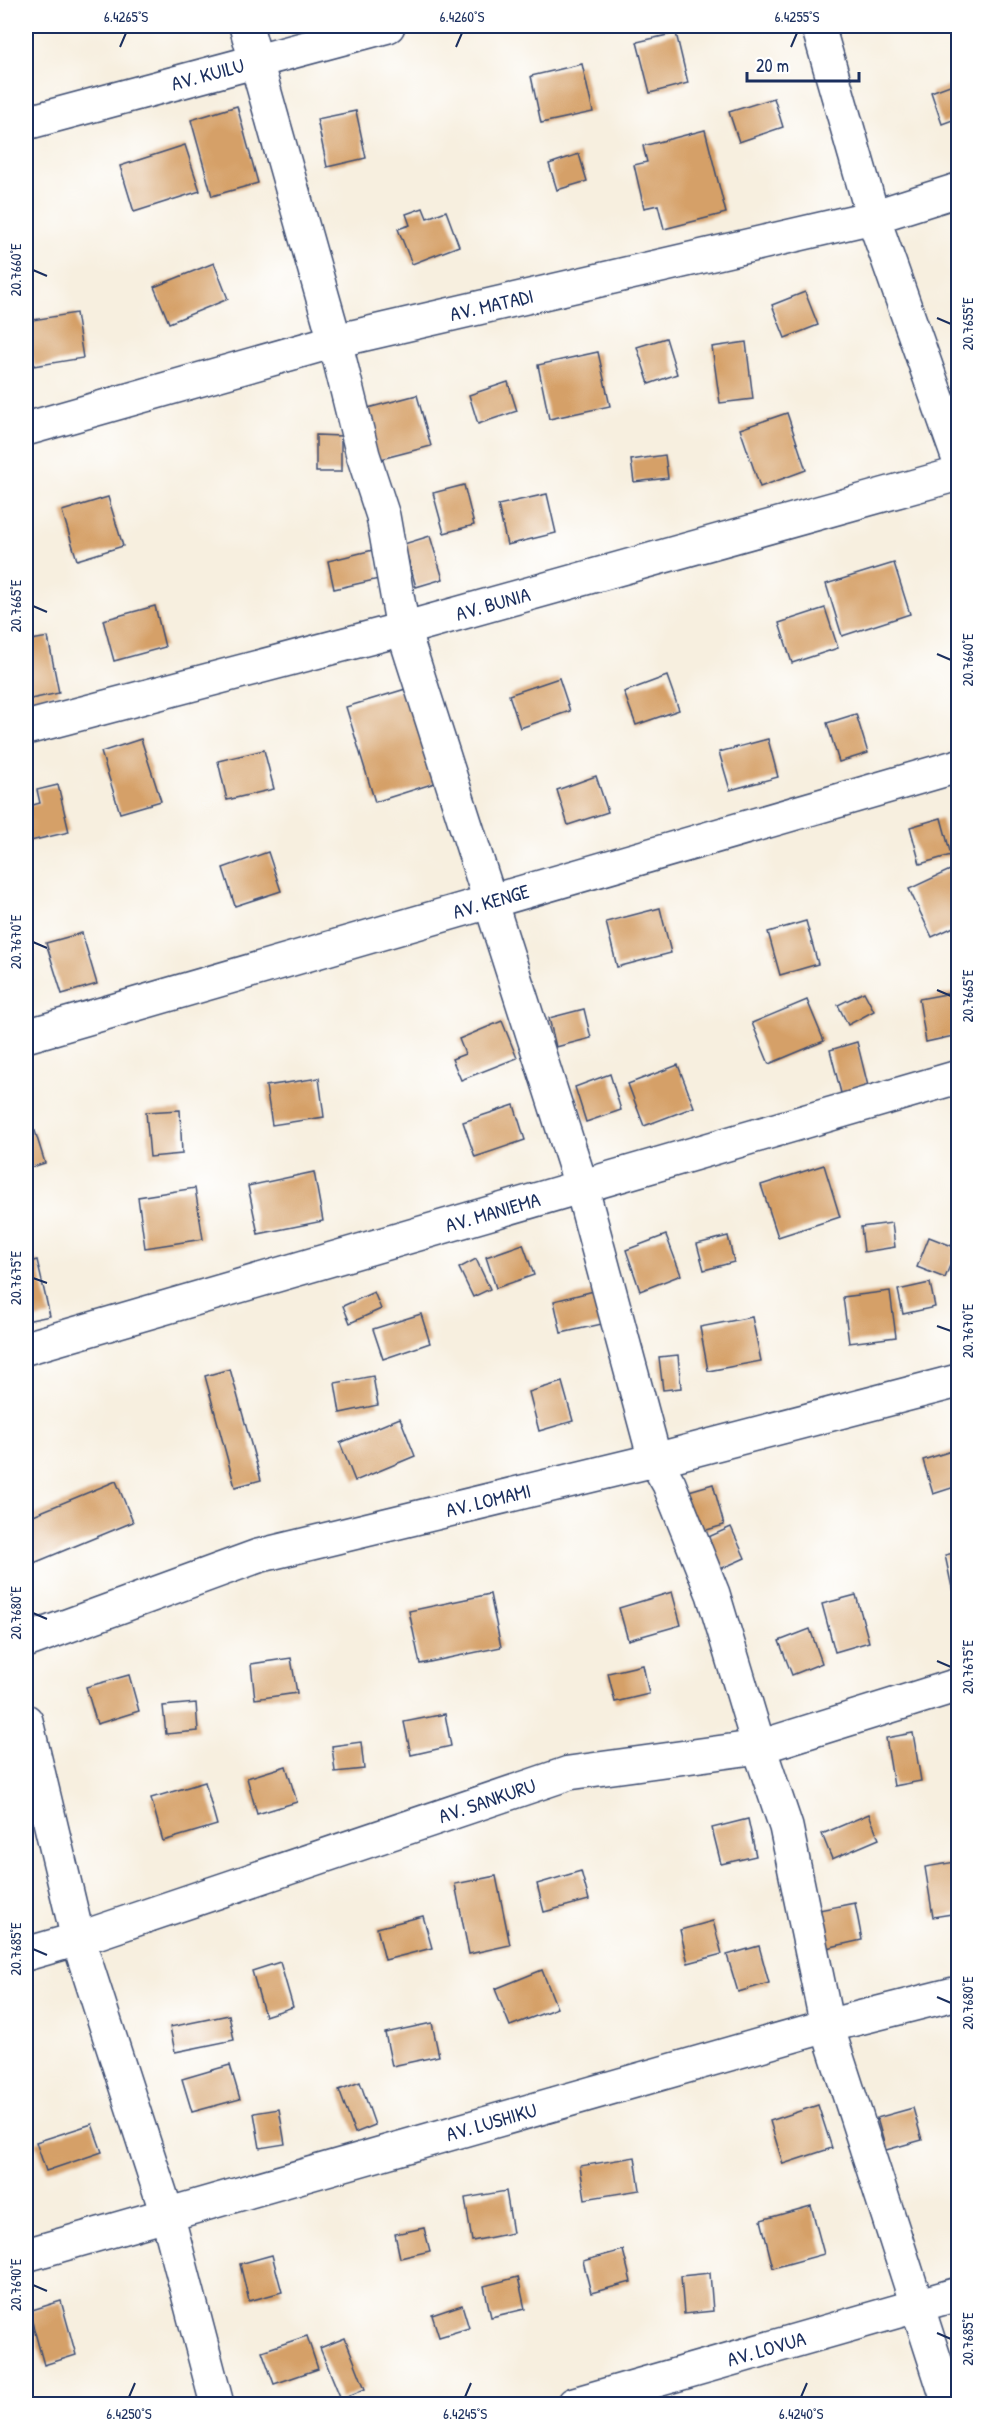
<svg xmlns="http://www.w3.org/2000/svg" width="984" height="2430" font-family="'Patrick Hand',sans-serif">
	<rect width="100%" height="100%" fill="#fff"/>
	<filter id="ink" filterUnits="userSpaceOnUse"><feTurbulence type="fractalNoise" baseFrequency=".0167" numOctaves="2"/><feDisplacementMap in="SourceGraphic" scale="12" xChannelSelector="R" yChannelSelector="G"/><feConvolveMatrix kernelMatrix="1 2 1 2 8 2 1 2 1" color-interpolation-filters="sRGB"/></filter>
	<filter id="wash" filterUnits="userSpaceOnUse"><feTurbulence type="fractalNoise" baseFrequency=".008" numOctaves="4" result="noise"/><feDisplacementMap in="SourceGraphic" scale="24" xChannelSelector="R" yChannelSelector="G"/><feGaussianBlur stdDeviation="1.35" result="paint"/><feColorMatrix in="noise" values="0 0 0 0 0 0 0 0 0 0 0 0 0 0 0 0 0 1.4 0 .05"/><feComposite in="paint" operator="in"/></filter>
	<g filter="url(#wash)">
		<rect width="100%" height="100%" fill="#f7efdf"/>
		<g id="blocks">
			<g fill="#d5a068">
				<polygon points="676,33 688,83 650,93 637,42"/>
				<polygon points="582,64 593,112 541,123 531,76"/>
				<polygon points="958,82 958,118 942,124 931,92"/>
				<polygon points="774,98 783,127 739,142 729,112"/>
				<polygon points="237,106 258,183 212,196 191,120"/>
				<polygon points="356,111 366,158 327,167 317,119"/>
				<polygon points="705,130 726,213 664,229 658,205 644,208 634,165 647,162 643,146"/>
				<polygon points="185,145 200,191 134,212 120,166"/>
				<polygon points="579,154 587,181 557,190 549,164"/>
				<polygon points="423,208 427,218 446,211 459,246 412,264 398,229 410,225 406,214"/>
				<polygon points="214,263 228,299 169,323 154,287"/>
				<polygon points="805,292 818,325 785,338 772,305"/>
				<polygon points="76,313 83,358 34,366 26,321"/>
				<polygon points="666,338 677,374 649,384 637,347"/>
				<polygon points="746,342 753,399 720,403 712,347"/>
				<polygon points="598,352 610,406 549,419 538,365"/>
				<polygon points="508,382 517,411 478,424 469,395"/>
				<polygon points="417,395 431,446 377,460 364,409"/>
				<polygon points="787,413 806,470 760,487 740,429"/>
				<polygon points="316,435 341,436 341,472 316,472"/>
				<polygon points="665,455 668,478 634,482 631,460"/>
				<polygon points="464,485 474,525 444,533 433,493"/>
				<polygon points="547,494 556,533 507,545 498,505"/>
				<polygon points="108,497 123,546 77,560 62,511"/>
				<polygon points="430,536 443,579 416,587 404,544"/>
				<polygon points="373,550 379,579 334,589 328,561"/>
				<polygon points="894,563 910,614 842,636 826,584"/>
				<polygon points="155,606 165,647 114,661 103,620"/>
				<polygon points="825,608 838,648 792,663 779,623"/>
				<polygon points="48,637 59,693 26,700 26,641"/>
				<polygon points="667,676 679,710 636,725 624,692"/>
				<polygon points="559,678 570,711 520,728 509,695"/>
				<polygon points="409,688 438,782 375,802 346,707"/>
				<polygon points="856,714 868,753 839,762 827,723"/>
				<polygon points="141,739 161,801 120,813 101,752"/>
				<polygon points="768,739 778,777 730,790 719,752"/>
				<polygon points="264,750 274,789 227,800 218,761"/>
				<polygon points="596,776 608,812 568,825 557,790"/>
				<polygon points="58,785 69,832 26,842 26,807 40,803 37,790"/>
				<polygon points="941,818 951,855 920,864 910,827"/>
				<polygon points="268,852 281,891 235,906 223,868"/>
				<polygon points="950,870 958,889 958,925 932,937 909,889"/>
				<polygon points="660,908 671,953 617,967 606,922"/>
				<polygon points="806,921 818,964 780,975 768,932"/>
				<polygon points="82,933 97,984 62,994 46,943"/>
				<polygon points="864,992 874,1011 848,1025 838,1005"/>
				<polygon points="957,992 958,1035 926,1042 919,999"/>
				<polygon points="807,1000 824,1041 769,1064 752,1023"/>
				<polygon points="584,1009 591,1038 556,1047 549,1018"/>
				<polygon points="502,1021 517,1058 461,1080 452,1059 465,1054 459,1039"/>
				<polygon points="857,1042 869,1090 842,1097 830,1050"/>
				<polygon points="678,1065 694,1107 644,1126 628,1084"/>
				<polygon points="610,1074 621,1110 586,1122 575,1087"/>
				<polygon points="319,1078 324,1117 272,1125 266,1086"/>
				<polygon points="514,1105 525,1140 475,1157 463,1122"/>
				<polygon points="180,1110 182,1154 150,1157 146,1112"/>
				<polygon points="35,1131 45,1163 26,1169 26,1133"/>
				<polygon points="824,1165 840,1217 778,1237 761,1185"/>
				<polygon points="314,1172 323,1221 258,1234 248,1186"/>
				<polygon points="195,1188 203,1239 145,1248 138,1197"/>
				<polygon points="892,1223 895,1247 864,1252 861,1227"/>
				<polygon points="666,1235 681,1275 640,1291 626,1250"/>
				<polygon points="728,1236 734,1262 704,1270 697,1244"/>
				<polygon points="929,1237 957,1248 945,1278 917,1267"/>
				<polygon points="523,1244 534,1275 496,1288 486,1257"/>
				<polygon points="476,1259 490,1289 473,1297 459,1268"/>
				<polygon points="37,1260 50,1316 26,1321 26,1263"/>
				<polygon points="930,1283 935,1307 903,1314 898,1290"/>
				<polygon points="594,1291 602,1324 561,1333 554,1301"/>
				<polygon points="890,1291 896,1337 849,1343 843,1297"/>
				<polygon points="374,1292 381,1309 350,1323 343,1306"/>
				<polygon points="421,1314 430,1343 383,1359 373,1329"/>
				<polygon points="752,1317 761,1361 708,1371 700,1327"/>
				<polygon points="678,1355 681,1388 663,1390 659,1357"/>
				<polygon points="230,1369 261,1480 235,1487 205,1376"/>
				<polygon points="373,1376 378,1405 340,1413 335,1383"/>
				<polygon points="562,1382 573,1421 539,1431 529,1392"/>
				<polygon points="400,1418 415,1456 355,1481 340,1443"/>
				<polygon points="958,1449 958,1486 933,1494 923,1460"/>
				<polygon points="116,1481 133,1522 34,1563 26,1542 26,1518"/>
				<polygon points="713,1484 724,1525 693,1534 682,1493"/>
				<polygon points="731,1527 745,1558 709,1574 695,1543"/>
				<polygon points="958,1552 958,1601 955,1602 945,1555"/>
				<polygon points="672,1592 681,1625 628,1640 619,1608"/>
				<polygon points="490,1594 501,1647 420,1664 409,1611"/>
				<polygon points="856,1595 869,1642 835,1652 822,1604"/>
				<polygon points="810,1629 822,1663 792,1675 779,1641"/>
				<polygon points="291,1658 297,1693 255,1699 251,1664"/>
				<polygon points="643,1665 649,1694 615,1702 608,1673"/>
				<polygon points="129,1675 139,1711 97,1724 86,1687"/>
				<polygon points="196,1703 198,1731 166,1734 163,1706"/>
				<polygon points="445,1714 451,1746 411,1755 404,1722"/>
				<polygon points="913,1733 921,1781 894,1786 886,1738"/>
				<polygon points="361,1742 364,1769 335,1772 332,1746"/>
				<polygon points="286,1766 297,1802 257,1814 247,1778"/>
				<polygon points="205,1782 217,1825 163,1841 151,1798"/>
				<polygon points="869,1814 879,1839 832,1859 822,1834"/>
				<polygon points="748,1819 756,1856 721,1864 712,1828"/>
				<polygon points="955,1862 958,1886 958,1913 933,1917 925,1867"/>
				<polygon points="581,1871 589,1900 544,1912 537,1884"/>
				<polygon points="496,1876 510,1945 469,1954 455,1884"/>
				<polygon points="855,1903 862,1940 826,1948 819,1910"/>
				<polygon points="423,1916 432,1948 385,1960 377,1928"/>
				<polygon points="713,1921 722,1954 688,1963 680,1930"/>
				<polygon points="759,1946 769,1983 738,1992 727,1955"/>
				<polygon points="280,1962 293,2007 265,2016 252,1971"/>
				<polygon points="542,1970 557,2008 510,2026 495,1989"/>
				<polygon points="229,2015 234,2040 175,2052 170,2027"/>
				<polygon points="432,2023 439,2056 392,2066 385,2033"/>
				<polygon points="230,2065 240,2099 192,2112 182,2079"/>
				<polygon points="360,2082 375,2125 355,2133 339,2090"/>
				<polygon points="818,2105 832,2148 783,2164 770,2121"/>
				<polygon points="913,2108 922,2140 886,2150 877,2118"/>
				<polygon points="279,2109 285,2144 260,2148 254,2113"/>
				<polygon points="958,2109 958,2129 953,2111"/>
				<polygon points="92,2124 102,2152 46,2171 36,2142"/>
				<polygon points="635,2157 640,2190 585,2199 580,2166"/>
				<polygon points="506,2191 513,2233 472,2241 465,2198"/>
				<polygon points="811,2206 824,2254 773,2268 761,2220"/>
				<polygon points="424,2228 430,2251 400,2258 395,2234"/>
				<polygon points="623,2250 631,2282 591,2293 583,2261"/>
				<polygon points="272,2255 282,2292 249,2301 240,2264"/>
				<polygon points="710,2273 713,2311 684,2314 681,2276"/>
				<polygon points="518,2277 525,2309 491,2317 484,2286"/>
				<polygon points="61,2301 76,2355 44,2365 29,2311"/>
				<polygon points="462,2305 469,2328 439,2337 432,2315"/>
				<polygon points="307,2336 318,2369 274,2384 262,2351"/>
				<polygon points="345,2338 365,2389 341,2399 320,2348"/>
			</g>
		</g>
	</g>
	<g filter="url(#ink)">
		<use href="#blocks" fill-opacity="0" stroke="#3c4c71" stroke-width="1.5"/>
		<g fill="none" stroke-linecap="round" stroke-linejoin="round">
			<g stroke="#3c4c71" stroke-width="36">
				<g id="minor">
					<polyline points="246,26 335,341 363,455 383,516 403,629 581,1185 655,1460 669,1484 713,1594 759,1747 786,1827 827,2026 949,2404"/>
					<polyline points="818,26 873,217 958,457"/>
					<path id="s1" d="M26,123l362,-97"/>
					<path id="s2" d="M26,429l309,-88 538,-124 85,-27"/>
					<path id="s3" d="M26,728l377,-99 555,-155"/>
					<path id="s4" d="M26,1036l932,-270"/>
					<path id="s5" d="M26,1348l932,-271"/>
					<path id="s6" d="M26,1641l232,-85 397,-96 303,-79"/>
					<polyline points="26,1721 78,1939 167,2214 217,2404"/>
					<path id="s7" d="M26,1954l52,-15 491,-166 190,-26 199,-62"/>
					<path id="s8" d="M26,2255l801,-229 131,-33"/>
					<path id="s9" d="M574,2404l384,-110"/>
				</g>
			</g>
			<use href="#minor" stroke="#fff" stroke-width="33"/>
		</g>
	</g>
	<path fill="none" stroke="#1b2f5e" stroke-width="2" d="M120,47l6,-14M456,47l6,-14M791,47l6,-14M33,270l14,6M937,318l14,6M33,606l14,6M937,654l14,6M33,942l14,6M937,990l14,6M33,1278l14,5M937,1326l14,5M33,1613l14,6M937,1661l14,6M33,1949l14,6M937,1997l14,6M33,2285l14,6M937,2333l14,6M129,2397l6,-14M465,2397l6,-14M801,2397l6,-14"/>
	<g text-anchor="middle" stroke-width="5" stroke-linejoin="round" paint-order="stroke">
		<g font-size="20" fill="#1b2f5e" stroke="#fff">
			<text dy="7" stroke="none"><textPath href="#s1" startOffset="188">AV. KUILU</textPath></text>
			<text dy="7" stroke="none"><textPath href="#s2" startOffset="482">AV. MATADI</textPath></text>
			<text dy="7" stroke="none"><textPath href="#s3" startOffset="483">AV. BUNIA</textPath></text>
			<text dy="7" stroke="none"><textPath href="#s4" startOffset="484">AV. KENGE</textPath></text>
			<text dy="7" stroke="none"><textPath href="#s5" startOffset="486">AV. MANIEMA</textPath></text>
			<text dy="7" stroke="none"><textPath href="#s6" startOffset="484">AV. LOMAMI</textPath></text>
			<text dy="7" stroke="none"><textPath href="#s7" startOffset="486">AV. SANKURU</textPath></text>
			<text dy="7" stroke="none"><textPath href="#s8" startOffset="484">AV. LUSHIKU</textPath></text>
			<text dy="7" stroke="none"><textPath href="#s9" startOffset="200">AV. LOVUA</textPath></text>
		</g>
	</g>
	<rect width="984" height="2430" fill="none" stroke="#fff" stroke-width="66"/>
	<path d="M747 72v9h112v-9" fill="none" stroke="#1b2f5e" stroke-width="3"/>
	<text x="756" y="72" font-size="18" fill="#1b2f5e" stroke="#ffffff" stroke-width="4.5" paint-order="stroke">20 m</text>
	<rect x="33" y="33" width="918" height="2364" fill="none" stroke="#1b2f5e" stroke-width="2"/>
	<g font-size="15" text-anchor="middle" fill="#1b2f5e">
		<text x="126" y="22">6.4265°S</text>
		<text x="462" y="22">6.4260°S</text>
		<text x="797" y="22">6.4255°S</text>
		<text transform="translate(16 270) rotate(-90)" y="5">20.7660°E</text>
		<text transform="translate(968 324) rotate(-90)" y="5">20.7655°E</text>
		<text transform="translate(16 606) rotate(-90)" y="5">20.7665°E</text>
		<text transform="translate(968 660) rotate(-90)" y="5">20.7660°E</text>
		<text transform="translate(16 942) rotate(-90)" y="5">20.7670°E</text>
		<text transform="translate(968 996) rotate(-90)" y="5">20.7665°E</text>
		<text transform="translate(16 1278) rotate(-90)" y="5">20.7675°E</text>
		<text transform="translate(968 1331) rotate(-90)" y="5">20.7670°E</text>
		<text transform="translate(16 1613) rotate(-90)" y="5">20.7680°E</text>
		<text transform="translate(968 1667) rotate(-90)" y="5">20.7675°E</text>
		<text transform="translate(16 1949) rotate(-90)" y="5">20.7685°E</text>
		<text transform="translate(968 2003) rotate(-90)" y="5">20.7680°E</text>
		<text transform="translate(16 2285) rotate(-90)" y="5">20.7690°E</text>
		<text transform="translate(968 2339) rotate(-90)" y="5">20.7685°E</text>
		<text x="129" y="2419">6.4250°S</text>
		<text x="465" y="2419">6.4245°S</text>
		<text x="801" y="2419">6.4240°S</text>
	</g>
</svg>
